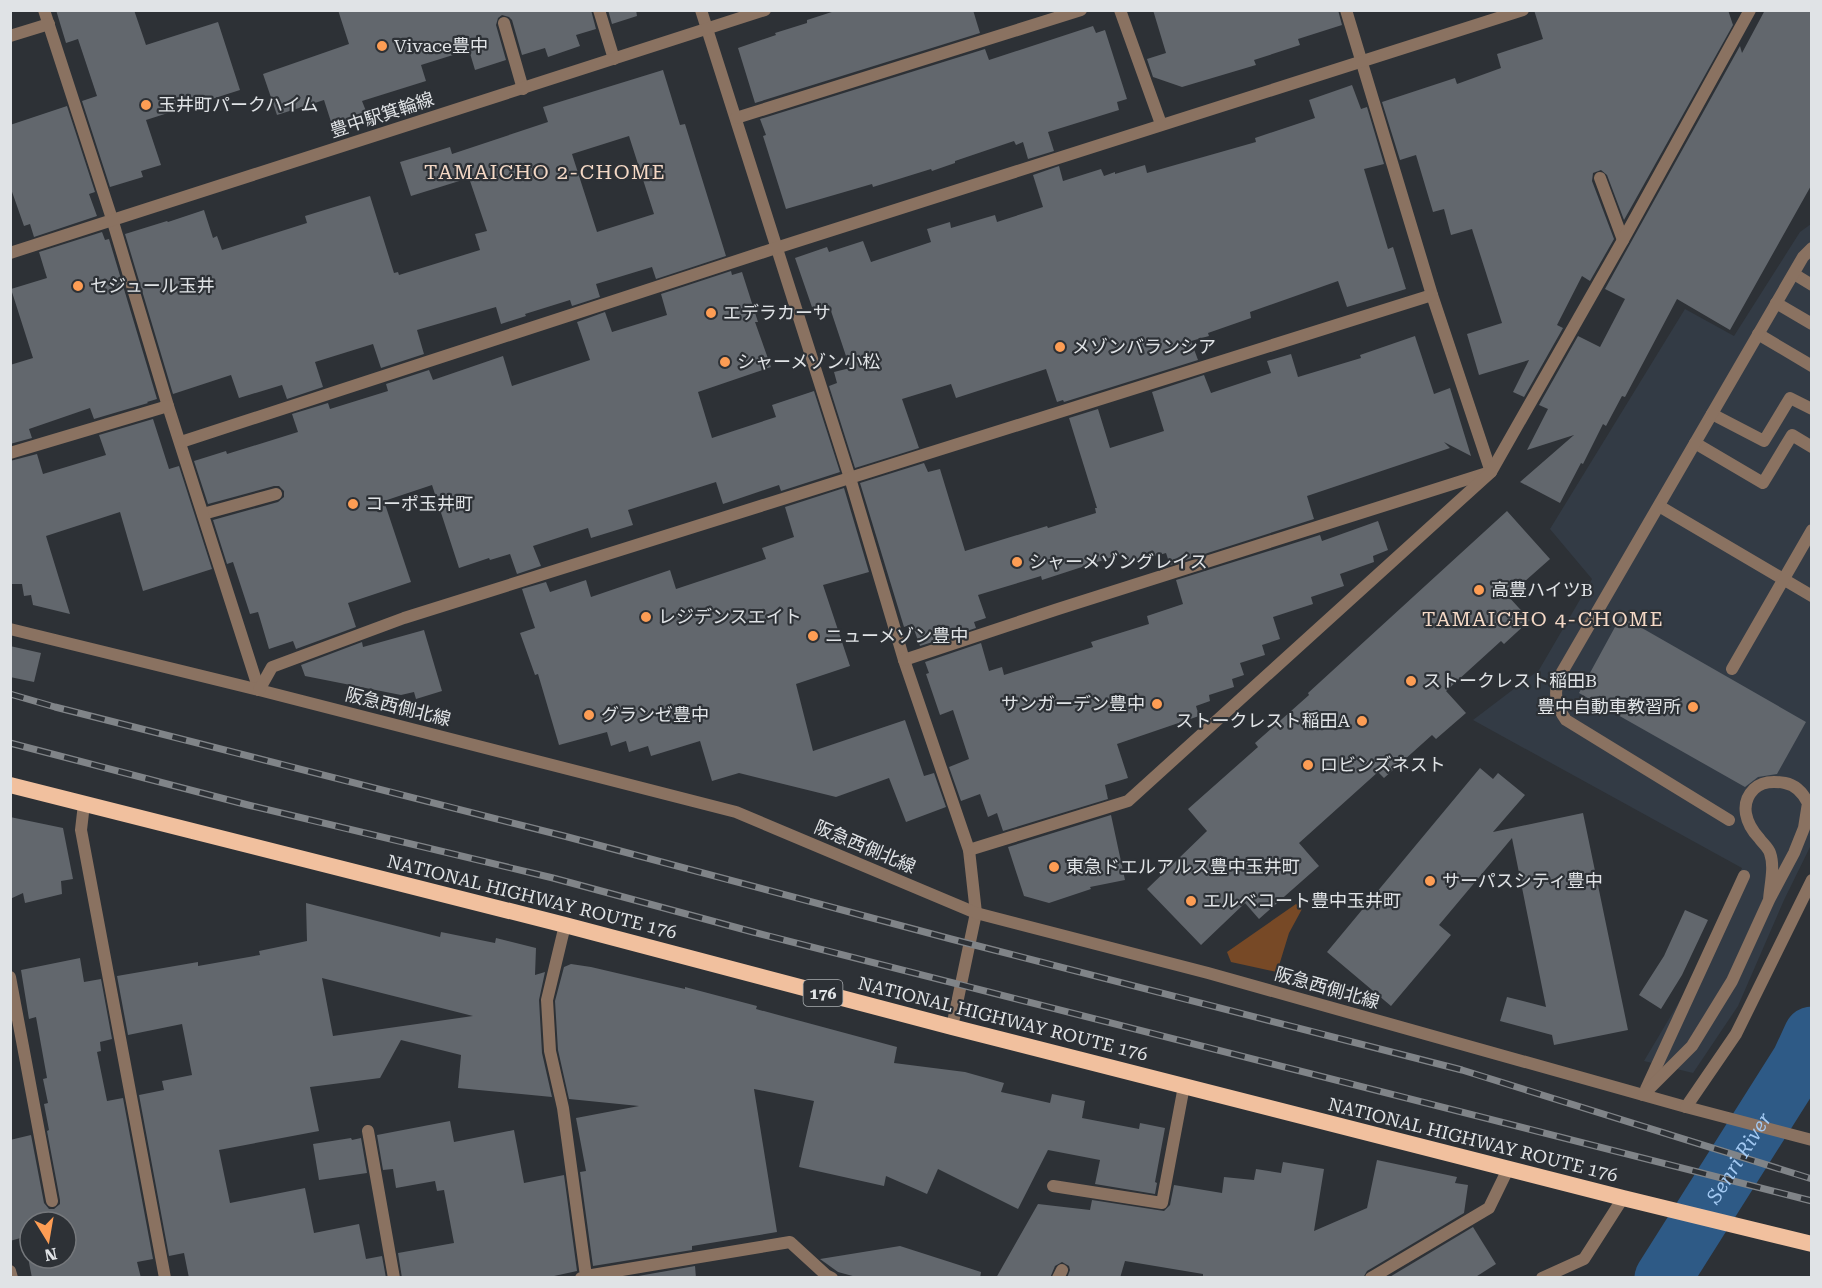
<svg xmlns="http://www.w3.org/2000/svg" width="1822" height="1288" font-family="'Roboto Serif','Noto Sans JP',serif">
	<rect width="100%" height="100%" fill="#2d3136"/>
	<polygon fill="#333b45" points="1811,224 1811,845 1784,900 1738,1006 1693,1073 1644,1061 1685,992 1742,868 1473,720 1539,670 1592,579 1550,529 1685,309 1734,336 1800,232"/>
	<polygon fill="#774926" points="1296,904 1302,909 1289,933 1277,972 1231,962 1227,952"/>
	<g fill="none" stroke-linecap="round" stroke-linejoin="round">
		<path stroke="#2e5a86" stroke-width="57" id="s1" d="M1663,1278l137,-217 12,-26"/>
	</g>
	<g fill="#62676d" fill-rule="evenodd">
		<polygon points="56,10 134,10 146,45 218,22 240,90 146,120 161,165 141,171 143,177 110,187 82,101 97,96 78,39 66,43"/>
		<polygon points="338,10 591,10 596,29 576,35 580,46 548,57 545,48 522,55 512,20 509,17 502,15 498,18 496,25 506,60 475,70 469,50 421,65 426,81 362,101 368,116 333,128 324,100 277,115 263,74 349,44"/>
		<polygon points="608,10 636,10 637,16 612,24"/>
		<polygon points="838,10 973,10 980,33 755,103 738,48 776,35 775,33 807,23 807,20"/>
		<polygon points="1153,10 1338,10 1342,25 1298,39 1300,45 1254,60 1256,65 1182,87 1153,77 1147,59 1166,53"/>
		<polygon points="1534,10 1728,10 1733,25 1624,220 1607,175 1601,170 1593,173 1592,181 1614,239 1590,281 1582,276 1557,325 1563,328 1524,397 1513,392 1529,360 1479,375 1467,334 1502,323 1472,229 1451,235 1444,209 1433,212 1416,155 1400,160 1382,102 1455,78 1457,84 1501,68 1497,54 1543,39"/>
		<polygon points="1765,10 1812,10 1812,184 1730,330 1677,299 1625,397 1622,396 1606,426 1603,424 1583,464 1581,463 1560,503 1520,482 1574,435 1527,450 1548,409 1539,405 1578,336 1600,347 1625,299 1605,289 1740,46 1742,53"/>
		<polygon points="1093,26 1096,33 1105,30 1127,99 1117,102 1119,110 1048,132 1054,151 1028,159 1023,142 1016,145 1014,141 955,161 955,163 932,171 931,169 873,187 872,184 786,209 763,136 766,135 760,119 985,49 989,60"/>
		<path d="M663,70l17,55 5,-1 41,132 -70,23 -4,-12 -56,17 4,13 -28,9 -2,-6 -45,14 1,2 -25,8 -5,-17 -79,23 7,24 -43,14 -8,-24 -58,18 8,25 -36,12 -5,-14 -43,13 -8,-23 -58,19 -48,-160 42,-13 1,1 36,-12 9,28 4,-2 5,14 85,-27 -2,-7 65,-20 24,77 4,-1 1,3 81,-25 -5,-16 12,-3 -18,-53 -58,18 -11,-34 50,-15 2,7 96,-32 -5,-15zM629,136l25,78 -57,18 -25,-78z"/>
		<polygon points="1352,85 1361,109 1367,107 1384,164 1364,169 1388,249 1393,247 1406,289 1347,307 1338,281 1250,312 1251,318 1208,333 1209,336 1191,341 1198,360 1064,402 1063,400 1057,402 1046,369 956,398 951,384 902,399 919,448 855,468 829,386 837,383 834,372 850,368 829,305 813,310 795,258 827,247 829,252 863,241 871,262 931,242 927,229 950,222 951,228 995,215 997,222 1043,207 1033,175 1059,166 1063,181 1101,169 1104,176 1115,172 1115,174 1145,165 1147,173 1256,142 1255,138 1315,118 1309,100"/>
		<polygon points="67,106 95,192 89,194 97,216 34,237 30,224 24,226 10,186 10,125"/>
		<polygon points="102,232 105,240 109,239 157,399 147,402 148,403 94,419 90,408 29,429 32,438 10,444 10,365 33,358 11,289 47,278 39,252"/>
		<polygon points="731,271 732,275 742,272 758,322 755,322 771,367 698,392 712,438 776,417 772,405 814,391 840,472 781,491 779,485 723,504 716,482 628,510 633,525 591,538 588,528 533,546 541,566 517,574 510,554 490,560 489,558 459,568 432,485 384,501 411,582 348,603 356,627 296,649 293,641 269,649 258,612 250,614 233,562 227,564 213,520 278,502 284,497 284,491 279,486 274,486 208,504 194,461 226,451 227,454 298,432 292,414 328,403 330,409 388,391 386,384 429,370 433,380 503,356 512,386 590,360 577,322 605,312 612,332 667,315 661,294"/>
		<polygon points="1415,336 1434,394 1450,388 1471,456 1444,442 1450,448 1307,496 1314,519 1170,565 1166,553 1128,564 1125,553 1042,580 1041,576 978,595 986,618 974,622 976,628 920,646 912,624 904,627 860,483 924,463 928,472 940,469 965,551 1047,526 1048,528 1096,513 1095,508 1097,508 1069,418 1098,409 1110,448 1164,431 1152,392 1204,375 1211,393 1271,373 1267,361 1291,354 1298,377 1361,358 1360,355"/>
		<polygon points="153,419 169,469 179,466 212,569 143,591 120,512 46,536 70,614 33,605 31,595 24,596 22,584 10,584 10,461 37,454 43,474 106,455 99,435"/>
		<polygon points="844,488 869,572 823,585 850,666 796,684 813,751 905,720 924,776 934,773 946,807 906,822 889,778 836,797 739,773 712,781 700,741 651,756 648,746 629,752 626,741 611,746 607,732 559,745 538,674 535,675 520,633 535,628 522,589 546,582 550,592 586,580 591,597 670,570 676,589 766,559 762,548 794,537 785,507"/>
		<polygon points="1507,511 1550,559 1508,596 1530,620 1504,644 1501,641 1446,691 1466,713 1436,739 1432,735 1384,778 1378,772 1299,843 1319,866 1259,919 1245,903 1201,945 1147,889 1207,831 1188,809 1258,747 1255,743 1309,695 1308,693"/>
		<polygon points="1378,521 1388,550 1373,556 1374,562 1340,574 1344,586 1311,597 1313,604 1273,617 1280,639 1262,645 1265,655 1240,663 1244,675 1232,679 1234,687 1209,695 1210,701 1196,706 1199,716 1117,744 1128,778 1105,785 1108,799 1003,831 997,813 988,817 980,794 961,801 949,767 969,759 953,710 940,715 926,674 929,673 925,662 981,643 989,671 1002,667 1004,675 1093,647 1091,642 1149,624 1147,616 1183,604 1176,580 1320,535 1322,541"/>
		<polygon points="1621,616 1806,722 1777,774 1758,777 1745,787 1579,693"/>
		<polygon points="424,630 442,691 416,699 414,692 401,695 305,676 301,665 362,642 363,647"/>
		<polygon points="10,646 41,653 34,682 10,677"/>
		<polygon points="1480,768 1493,779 1498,773 1525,795 1493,832 1583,813 1628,1030 1554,1045 1552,1035 1500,1021 1507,997 1546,1007 1512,838 1439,925 1451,935 1391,1006 1327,952"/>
		<polygon points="1111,815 1125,880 1090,887 1091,889 1049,903 1024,896 1008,847"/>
		<polygon points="10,817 63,828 73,879 61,881 62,894 25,903 23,893 10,899"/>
		<path d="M306,903l134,34 1,-5 54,11 1,-5 40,10 -1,27 10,-3 -6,28 3,53 10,44 -94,-9 3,-33 -60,-15 -21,38 -70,9 9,44 -100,19 11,53 75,-15 9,45 45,-9 7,35 16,-3 4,22h-197l-5,-25 -15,3 -30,-161 25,-5 -2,-9 30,-6 -10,-51 -54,11 -11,-59 81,-14v4l62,-11 -1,-4 48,-10zM322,978l151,38 -140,20z"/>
		<polygon points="1685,910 1708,920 1682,975 1661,1009 1639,995 1664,956"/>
		<path d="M80,958l4,24 17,-3 11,60 -12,3 1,9 -4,1 10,49 16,-3 30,161 -16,3 4,16h-109l-8,-41 -14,4v-101l21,-5 13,68 5,6h5l6,-5v-4l-13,-69 2,-1 -5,-26 4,-1 -5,-24 4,-1 -11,-61 -7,2 -8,-49zM30,1222h36v36h-36z"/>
		<polygon points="571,964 591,967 685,989 685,987 757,1006 756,1009 897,1047 894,1063 965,1072 1004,1083 1001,1092 1050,1103 1052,1094 1085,1101 1082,1118 1139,1129 1140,1123 1165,1128 1155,1182 1157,1183 1155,1194 1095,1184 1100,1160 1048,1150 1018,1209 938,1169 927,1194 886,1176 884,1186 799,1167 814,1101 754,1089 777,1232 692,1246 692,1250 593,1266 580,1172 586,1171 576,1118 639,1106 569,1099 558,1050 555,1001 564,967"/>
		<polygon points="450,1121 454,1142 514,1130 524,1183 564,1175 577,1271 545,1278 402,1278 398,1253 454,1243 444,1190 437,1191 435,1181 396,1188 393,1169 383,1170 377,1135"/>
		<polygon points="351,1138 352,1140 361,1138 367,1173 319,1180 313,1144"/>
		<polygon points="1377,1160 1457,1177 1455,1183 1468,1185 1464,1213 1367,1271 1363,1278 1203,1278 1203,1274 1125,1261 1120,1278 1067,1278 1070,1270 1069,1266 1062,1262 1055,1266 1050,1278 996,1278 1038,1204 1090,1210 1092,1200 1164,1211 1170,1205 1174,1185 1222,1193 1224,1177 1254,1180 1256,1169 1281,1173 1283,1162 1324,1169 1314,1231 1367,1208"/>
		<polygon points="1473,1227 1496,1264 1474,1278 1388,1278"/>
		<polygon points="900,1246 981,1272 980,1278 860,1278 838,1272 820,1259"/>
		<polygon points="695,1266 696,1278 627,1278"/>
	</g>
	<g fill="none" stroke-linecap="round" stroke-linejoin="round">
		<g stroke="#8a7261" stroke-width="12">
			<polyline points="1600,178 1623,240"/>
			<polyline points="1794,274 1812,285"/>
			<polyline points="1776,303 1812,324"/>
			<polyline points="1758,334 1812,366"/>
			<polyline points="1712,414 1764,441 1790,398 1812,409"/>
			<polyline points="1695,443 1763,483 1792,435 1812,447"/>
			<polyline points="1659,506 1812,596"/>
			<polyline points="203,514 276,494"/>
			<polyline points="1732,669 1812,530"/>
			<path d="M1729,820l-163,-100c-10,-14 -12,-25 -8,-41l245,-422 9,-9"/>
			<polyline points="1646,1089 1744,876"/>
			<path d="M1643,1095l49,-49 40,-65 37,-81 25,-47 10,-25 4,-25c-5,-10 -12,-18 -23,-20 -11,-2 -23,-2 -31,6 -15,15 -8,35 5,49 4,6 9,9 11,15 5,14 0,32 -1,47"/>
			<polyline points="1053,1186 1162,1203 1184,1086"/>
			<polyline points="10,1271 12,1278"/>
			<polyline points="1058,1278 1062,1270"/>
		</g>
		<g stroke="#8a7261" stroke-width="12">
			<polyline points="44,10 113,222 168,406 259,690"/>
			<polyline points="599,10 614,59"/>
			<polyline points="701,10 850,478 904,660 969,850 976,913 952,1027"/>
			<polyline points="1120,10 1161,124"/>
			<polyline points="1346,10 1432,295 1491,472"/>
			<polyline points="504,23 523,89"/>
			<polyline points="10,36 49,24"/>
			<polyline points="736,118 1081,10"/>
			<polyline points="10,253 765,10"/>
			<polyline points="181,442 776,248 1523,10"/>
			<polyline points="10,453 168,406"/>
			<polyline points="10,629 259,690 736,812 976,913 1208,973 1686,1107 1812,1140"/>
			<polyline points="904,660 1058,609 1487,473"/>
			<polyline points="259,690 272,667 404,618 1432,295"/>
			<polyline points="84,804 81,830 165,1278"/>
			<polyline points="969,850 1128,801 1491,472 1623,240 1750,10"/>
			<polyline points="565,925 547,1000 550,1051 563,1108 586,1276 581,1278"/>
			<polyline points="10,977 52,1201"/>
			<polyline points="1686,1107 1736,1034 1812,880"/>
			<polyline points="368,1131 394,1278"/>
			<polyline points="586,1278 586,1276 790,1242 826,1275 832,1278"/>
			<polyline points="1371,1278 1489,1208 1508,1169"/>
			<polyline points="1542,1278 1584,1259 1623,1198"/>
		</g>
		<polyline stroke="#f1c09e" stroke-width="16" points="10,785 565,925 952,1027 1623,1198 1812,1244"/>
		<g stroke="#808488" stroke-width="7">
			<g id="rail">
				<polyline points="10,694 55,707 564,836 951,939 1462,1070 1812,1179"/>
				<polyline points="10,743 248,805 553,878 753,932 1812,1201"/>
			</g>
		</g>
		<use href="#rail" stroke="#2d3136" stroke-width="4.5" stroke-dasharray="14" stroke-linecap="butt"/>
	</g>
	<g fill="#fd9d54" stroke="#2d3136" stroke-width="2">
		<circle cx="382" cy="46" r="6"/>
		<circle cx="146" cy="105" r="6"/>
		<circle cx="78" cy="286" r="6"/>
		<circle cx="711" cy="313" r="6"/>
		<circle cx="1060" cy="347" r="6"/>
		<circle cx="725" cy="362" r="6"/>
		<circle cx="353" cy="504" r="6"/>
		<circle cx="1017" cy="562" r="6"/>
		<circle cx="1479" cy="590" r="6"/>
		<circle cx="646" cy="617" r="6"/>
		<circle cx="813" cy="636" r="6"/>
		<circle cx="1411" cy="681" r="6"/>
		<circle cx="1157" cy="704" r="6"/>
		<circle cx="1693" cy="707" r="6"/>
		<circle cx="589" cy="715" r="6"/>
		<circle cx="1362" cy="721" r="6"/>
		<circle cx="1308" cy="765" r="6"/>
		<circle cx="1054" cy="867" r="6"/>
		<circle cx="1430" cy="881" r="6"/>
		<circle cx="1191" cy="901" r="6"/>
	</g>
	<g text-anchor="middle" stroke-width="4.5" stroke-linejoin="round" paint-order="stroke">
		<rect fill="#2d3136" stroke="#aaaeb1" stroke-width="1.5" x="803.5" y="980" width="39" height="26" rx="4.5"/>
		<g font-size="16" font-weight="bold" fill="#e0e3e6">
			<text x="823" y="999">176</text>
		</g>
		<g font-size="18" fill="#e0e3e6" stroke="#2d3136" text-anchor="start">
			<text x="394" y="52">Vivace豊中</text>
			<text x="158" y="111">玉井町パークハイム</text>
			<text x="90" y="292">セジュール玉井</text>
			<text x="723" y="319">エデラカーサ</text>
			<text x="1072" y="353">メゾンバランシア</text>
			<text x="737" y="368">シャーメゾン小松</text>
			<text x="365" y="510">コーポ玉井町</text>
			<text x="1029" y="568">シャーメゾングレイス</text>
			<text x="1491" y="596">高豊ハイツB</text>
			<text x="658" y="623">レジデンスエイト</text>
			<text x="825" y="642">ニューメゾン豊中</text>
			<text x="1423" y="687">ストークレスト稲田B</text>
			<text x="1145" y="710" text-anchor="end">サンガーデン豊中</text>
			<text x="1681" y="713" text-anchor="end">豊中自動車教習所</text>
			<text x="601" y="721">グランゼ豊中</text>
			<text x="1350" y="727" text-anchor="end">ストークレスト稲田A</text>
			<text x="1320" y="771">ロビンズネスト</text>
			<text x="1066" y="873">東急ドエルアルス豊中玉井町</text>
			<text x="1442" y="887">サーパスシティ豊中</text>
			<text x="1203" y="907">エルベコート豊中玉井町</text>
		</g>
		<g font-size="18" fill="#e0e3e6" stroke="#2d3136">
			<text transform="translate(382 115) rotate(-18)" y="6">豊中駅箕輪線</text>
			<text transform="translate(398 707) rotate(14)" y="6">阪急西側北線</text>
			<text transform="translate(865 847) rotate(23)" y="6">阪急西側北線</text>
			<text transform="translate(532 897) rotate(14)" y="6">NATIONAL HIGHWAY ROUTE 176</text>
			<text transform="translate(1327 988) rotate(16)" y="6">阪急西側北線</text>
			<text transform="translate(1003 1019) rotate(14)" y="6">NATIONAL HIGHWAY ROUTE 176</text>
			<text transform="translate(1473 1140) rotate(14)" y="6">NATIONAL HIGHWAY ROUTE 176</text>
		</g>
		<g font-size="20" letter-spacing="1.5" fill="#f5d9c6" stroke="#2d3136">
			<text x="545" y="179">TAMAICHO 2-CHOME</text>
			<text x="1543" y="626">TAMAICHO 4-CHOME</text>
		</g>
		<g font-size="20" font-style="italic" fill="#a3c9f2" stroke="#2d3136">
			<text dy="7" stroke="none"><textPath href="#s1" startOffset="142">Senri River</textPath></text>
		</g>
	</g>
	<rect width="1822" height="1288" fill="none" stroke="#e0e3e6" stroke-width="24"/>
	<g transform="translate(48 1240) rotate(169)"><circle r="28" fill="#2d3136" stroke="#75787c" stroke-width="1.5"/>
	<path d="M0-4.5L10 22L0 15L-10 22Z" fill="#fd9d54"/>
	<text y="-9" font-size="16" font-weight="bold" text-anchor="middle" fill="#e0e3e6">N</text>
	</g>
</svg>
